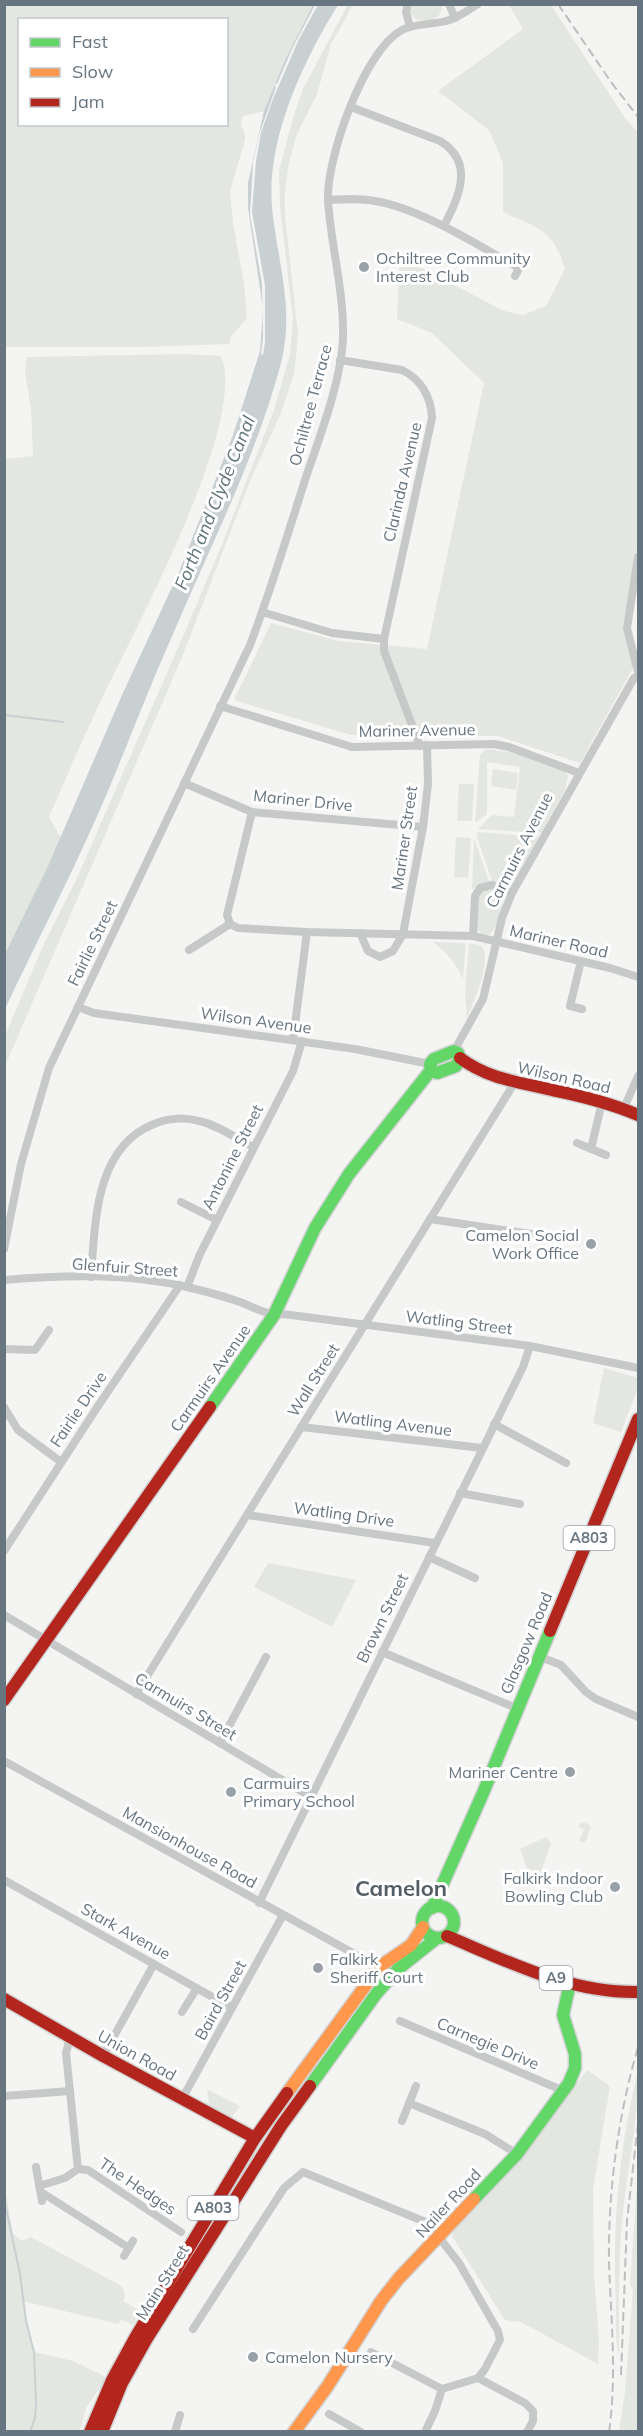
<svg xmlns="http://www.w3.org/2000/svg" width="643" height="2436" font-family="Mulish,sans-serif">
	<rect width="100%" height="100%" fill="#f4f4f3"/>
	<g fill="#e3e6e1" fill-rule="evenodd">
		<polygon points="348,4 353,5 331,44 317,94 297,134 289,162 285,190 285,215 298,335 294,374 281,413 250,481 183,655 5,1066 5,1036 42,948 76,880 181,641 223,542 274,410 290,354 293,318 280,207 279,171 293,118 303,89"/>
		<path d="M4,5h309l-28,55 -21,51 -21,5 -2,10 4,8v6l-15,51 3,32 11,61 3,34 -16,19 -2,7 -89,3h-135zM20,20h206v104h-206z"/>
		<path d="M412,5h30c0,15 -12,16 -25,15l-7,-7z"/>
		<path d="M509,5h42l74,113 13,15v409l-15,87 11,37 -54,97 -82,-27 -147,-1 -117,-35 37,-77 67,18 89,8 57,-266 -52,-50 -35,-14 3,-62 104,54 19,4 23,-9 19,-37c-12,-40 -27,-41 -62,-57v-49l-14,-33 -51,-39 85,-62z"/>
		<path d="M185,354l36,2c27,64 -83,267 -114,332 -21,42 -39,86 -58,129l12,21 -56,118 -1,-497 29,-3 -2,-48 -6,-36 2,-15z"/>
		<polygon points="486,749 510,752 565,772 568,776 565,790 541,833 478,829 492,815 514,817 520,767 487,762 487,814 475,823 480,755"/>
		<polygon points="493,769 518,773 516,790 491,786"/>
		<polygon points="459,784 474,784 472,821 457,821"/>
		<polygon points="478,832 539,837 510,890 493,884 476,834"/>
		<polygon points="456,837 471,838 468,878 454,877"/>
		<polygon points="474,838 489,881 472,889"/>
		<path d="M488,889l14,3c5,11 -4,39 -16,44l-5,-1 -4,-7 1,-31 2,-4z"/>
		<path d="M433,942l33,1 -3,36c-7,-16 -16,-27 -30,-37z"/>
		<path d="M469,943l13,3c10,16 -8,55 -15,72l-2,-25z"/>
		<polygon points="604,1368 638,1378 638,1388 621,1432 593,1423"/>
		<polygon points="268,1563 356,1580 332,1627 254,1587"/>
		<polygon points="582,1823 586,1823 591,1827 585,1843 579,1841 584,1830 578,1826"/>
		<polygon points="546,1837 551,1844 540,1874 528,1870 520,1849"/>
		<polygon points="587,2070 610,2086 593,2189 594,2275 599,2341 598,2364 521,2322 505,2320 452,2236 454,2229 520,2157"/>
		<path d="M638,2071c1,47 -10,94 -15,141 -5,47 -4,95 -4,143 -4,-15 -3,-35 -3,-51 -4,-78 3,-156 22,-233z"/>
		<polygon points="207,2089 240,2106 231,2118 209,2105"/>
		<polygon points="638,2171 638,2431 619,2431 625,2392 633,2290 630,2285"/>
		<polygon points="4,2182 13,2234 22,2241 31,2237 118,2284 123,2288 125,2297 123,2301 140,2311 133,2325 121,2319 118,2324 23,2301 34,2352 73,2361 104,2376 105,2380 86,2408 80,2431 5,2431"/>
	</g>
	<path fill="#c9d0d2" d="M313,5h25c-35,56 -72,135 -66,202 5,53 23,102 9,156 -25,94 -70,182 -108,271 -28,62 -51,127 -79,189 -28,63 -60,124 -89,186l-1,-53 44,-90 74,-171 57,-123 54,-137 27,-84 3,-42 -15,-101v-25l16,-72 21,-51z"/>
	<polygon fill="#f4f4f3" points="315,5 318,5 299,39 273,99 261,133 256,161 252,212 265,285 265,342 263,355 261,354 263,339 262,284 250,215 253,162 259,135 276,87 274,84 277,84 292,49"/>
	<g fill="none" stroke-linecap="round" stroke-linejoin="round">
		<g stroke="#c9d0d2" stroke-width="2">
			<polyline points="4,715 63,722"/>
			<polyline points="4,2199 20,2274 26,2321 34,2352 36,2404 35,2418 30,2432"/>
		</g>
		<g stroke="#d1d2d2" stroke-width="15">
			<g id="fast">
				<polygon points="454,1051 458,1053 460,1058 456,1066 437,1073 431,1070 430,1064 434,1059"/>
				<polyline points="210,1407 274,1315 315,1228 349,1174 431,1070"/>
				<circle cx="438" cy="1922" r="16"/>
				<polyline points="432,1908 483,1793 550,1631"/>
				<polyline points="310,2086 376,1994 398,1969 437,1938"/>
				<polyline points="474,2199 517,2154 569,2083 575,2068 575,2054 563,2015 570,1983"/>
			</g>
		</g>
		<g stroke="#d1d2d2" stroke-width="15">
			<g id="slow">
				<polyline points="287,2093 379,1967 411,1945 423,1927"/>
				<polyline points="294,2432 327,2387 381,2301 399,2278 474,2199"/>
			</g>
		</g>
		<g stroke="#d1d2d2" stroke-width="15">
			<g id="jam">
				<path d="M460,1058c28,21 59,24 92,32 30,6 58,13 86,25"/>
				<polyline points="550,1631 638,1419"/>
				<polyline points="4,1700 210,1407"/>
				<path d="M447,1936c62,26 122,57 191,56"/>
				<polyline points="4,1999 103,2056 255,2138"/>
				<polyline points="90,2432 112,2380 136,2336 255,2138 287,2093"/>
				<polyline points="102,2432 122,2383 146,2340 281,2126 310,2086"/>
			</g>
		</g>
		<g stroke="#c7c9c9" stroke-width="8">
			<polyline points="408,4 406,12 410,27"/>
			<polyline points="449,4 455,18"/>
			<path d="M351,107l89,34c36,22 18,57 4,85"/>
			<path d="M328,200c16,-1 31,-2 47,1 47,8 102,44 144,67"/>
			<polyline points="515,276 523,261"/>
			<path d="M340,360l62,10c19,9 29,27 30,48l-48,221v12l36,95"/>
			<polyline points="638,557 627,628 638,672"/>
			<polyline points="262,612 332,633 384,639"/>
			<polyline points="220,706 352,747 494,744 509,747 579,773"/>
			<polyline points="184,783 252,812 423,827"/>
			<polyline points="252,812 227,915 230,924 238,928 307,932 473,936 610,968 638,977"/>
			<polyline points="360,933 368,951 380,957 393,951 403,934 423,827 428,784 427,745"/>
			<polyline points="473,936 475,896 480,888 492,885 512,893"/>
			<polyline points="189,950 230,924"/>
			<polyline points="581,961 570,1006 582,1009"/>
			<polyline points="78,1007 94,1013 355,1049 430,1064"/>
			<polyline points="293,1040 307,932"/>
			<polyline points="454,1051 483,999 502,918 512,893 634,678 638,676"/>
			<polyline points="624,1108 638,1076"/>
			<polyline points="577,1143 606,1155"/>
			<polyline points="591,1149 602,1102"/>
			<polyline points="181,1202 217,1220"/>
			<polyline points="430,1219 537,1235"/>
			<path d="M4,1249l17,-85 28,-96 201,-423c21,-55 38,-112 56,-168 14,-41 36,-98 37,-141 1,-45 -12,-91 -15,-135 -2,-42 36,-151 74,-171 13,-7 30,-5 44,-9 12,-3 22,-11 32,-17"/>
			<path d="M91,1277c4,-54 4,-130 63,-153 14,-6 31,-7 45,-3 19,4 38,18 54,26"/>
			<path d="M4,1280c60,-5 124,-7 183,7 17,4 36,9 53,15 14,5 27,14 43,12l247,32 108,22"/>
			<polyline points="187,1287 200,1254 293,1071 302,1041"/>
			<polyline points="4,1349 35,1350 49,1330"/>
			<polyline points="4,1407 18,1430 61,1462"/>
			<polyline points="494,1424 566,1463"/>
			<polyline points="301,1427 482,1448"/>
			<polyline points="460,1493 520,1504"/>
			<polyline points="247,1515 435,1543"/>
			<polyline points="4,1551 98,1406 180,1285"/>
			<polyline points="429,1557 475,1578"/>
			<polyline points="4,1615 311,1797"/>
			<polyline points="382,1652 516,1708"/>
			<polyline points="538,1656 561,1665 586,1692 596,1699 638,1717"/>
			<polyline points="136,1694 515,1082"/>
			<polyline points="220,1743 266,1657"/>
			<polyline points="4,1761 362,1958"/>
			<polyline points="4,1880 232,2008"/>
			<polyline points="259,1903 523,1367 530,1346"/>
			<polyline points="182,2012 197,1988"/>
			<polyline points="400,2021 564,2091"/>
			<polyline points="103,2056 154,1964"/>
			<polyline points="4,2096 70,2091"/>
			<polyline points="182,2099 283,1915"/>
			<polyline points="409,2103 485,2134 517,2154"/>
			<polyline points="402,2121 416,2086"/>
			<polyline points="36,2167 42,2201"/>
			<polyline points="78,2169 88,2170 181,2232"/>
			<polyline points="39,2186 65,2178 78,2169 66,2053 70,2037"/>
			<polyline points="41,2192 129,2248"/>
			<polyline points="124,2256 133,2241"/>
			<polyline points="193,2329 284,2188 303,2172 428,2223 459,2263 498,2331 500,2340 485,2369 478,2378"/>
			<polyline points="371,2352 442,2389"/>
			<polyline points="329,2414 361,2432"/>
			<polyline points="175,2432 180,2415"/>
			<polyline points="425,2432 435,2411 442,2389 478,2378 525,2403 533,2411 533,2421 527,2432"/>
		</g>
		<use href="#fast" stroke="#63d668" stroke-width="12"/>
		<use href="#slow" stroke="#ff974d" stroke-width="12"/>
		<use href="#jam" stroke="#b3261e" stroke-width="12"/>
		<g stroke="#bebebf" stroke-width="2" stroke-dasharray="9 4.5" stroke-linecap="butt">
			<polyline points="558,4 611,82 638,117"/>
			<polyline points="621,2375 627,2221 638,2124"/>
			<path d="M609,2432c8,-56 2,-113 0,-169 -1,-72 9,-147 29,-216"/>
		</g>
	</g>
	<g fill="#98a1a8" stroke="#fff" stroke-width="2">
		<circle cx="364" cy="267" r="6"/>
		<circle cx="591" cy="1244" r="6"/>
		<circle cx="570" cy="1772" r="6"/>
		<circle cx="231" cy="1792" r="6"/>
		<circle cx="615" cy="1887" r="6"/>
		<circle cx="318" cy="1968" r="6"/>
		<circle cx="253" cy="2357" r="6"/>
	</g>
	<g text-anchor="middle" stroke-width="6" stroke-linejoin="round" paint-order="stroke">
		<g fill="#fff" stroke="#959ea6" stroke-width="1.5">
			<rect x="563.5" y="1526" width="51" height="24" rx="4.5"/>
			<rect x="539.5" y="1966" width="33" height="24" rx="4.5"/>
			<rect x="187.5" y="2196" width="51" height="24" rx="4.5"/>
		</g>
		<g font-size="15" font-weight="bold" fill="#677580">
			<text x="589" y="1543">A803</text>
			<text x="556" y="1983">A9</text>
			<text x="213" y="2213">A803</text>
		</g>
		<g font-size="16" fill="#677580" stroke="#fff" text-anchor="start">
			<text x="376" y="264">Ochiltree Community<tspan x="376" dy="18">Interest Club</tspan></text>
			<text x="579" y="1241" text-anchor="end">Camelon Social<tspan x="579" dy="18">Work Office</tspan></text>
			<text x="558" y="1778" text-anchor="end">Mariner Centre</text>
			<text x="243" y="1789">Carmuirs<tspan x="243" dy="18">Primary School</tspan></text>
			<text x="603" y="1884" text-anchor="end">Falkirk Indoor<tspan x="603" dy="18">Bowling Club</tspan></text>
			<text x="330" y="1965">Falkirk<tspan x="330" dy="18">Sheriff Court</tspan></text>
			<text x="265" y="2363">Camelon Nursery</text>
		</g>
		<g font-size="16" fill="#677580" stroke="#fff">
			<text transform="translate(310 405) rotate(-75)" y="6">Ochiltree Terrace</text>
			<text transform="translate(402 482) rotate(-77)" y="6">Clarinda Avenue</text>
			<text transform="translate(417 730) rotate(-1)" y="6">Mariner Avenue</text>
			<text transform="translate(303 800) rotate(6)" y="6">Mariner Drive</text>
			<text transform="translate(404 838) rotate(-82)" y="6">Mariner Street</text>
			<text transform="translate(519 850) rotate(-63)" y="6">Carmuirs Avenue</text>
			<text transform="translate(559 941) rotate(13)" y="6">Mariner Road</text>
			<text transform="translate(92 943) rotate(-64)" y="6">Fairlie Street</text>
			<text transform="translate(256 1020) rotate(8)" y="6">Wilson Avenue</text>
			<text transform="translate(564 1077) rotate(13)" y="6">Wilson Road</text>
			<text transform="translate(232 1157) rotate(-63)" y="6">Antonine Street</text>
			<text transform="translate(125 1267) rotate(4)" y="6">Glenfuir Street</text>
			<text transform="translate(459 1322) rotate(7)" y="6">Watling Street</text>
			<text transform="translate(210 1378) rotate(-55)" y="6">Carmuirs Avenue</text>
			<text transform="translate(313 1380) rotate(-58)" y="6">Wall Street</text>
			<text transform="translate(78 1409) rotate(-56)" y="6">Fairlie Drive</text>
			<text transform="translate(393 1423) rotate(7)" y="6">Watling Avenue</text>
			<text transform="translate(344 1514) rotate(8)" y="6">Watling Drive</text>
			<text transform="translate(382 1618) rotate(-64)" y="6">Brown Street</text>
			<text transform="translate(526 1643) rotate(-67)" y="6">Glasgow Road</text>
			<text transform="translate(186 1706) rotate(31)" y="6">Carmuirs Street</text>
			<text transform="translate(190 1847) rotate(29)" y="6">Mansionhouse Road</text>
			<text transform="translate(126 1931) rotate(29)" y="6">Stark Avenue</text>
			<text transform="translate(220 2000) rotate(-61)" y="6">Baird Street</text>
			<text transform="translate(488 2043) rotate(23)" y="6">Carnegie Drive</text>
			<text transform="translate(137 2055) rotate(29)" y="6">Union Road</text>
			<text transform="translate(138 2186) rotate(34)" y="6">The Hedges</text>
			<text transform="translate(448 2203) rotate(-47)" y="6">Nailer Road</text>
			<text transform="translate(162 2282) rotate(-58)" y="6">Main Street</text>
		</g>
		<g font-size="18" font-style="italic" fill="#63767d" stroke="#fff">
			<text transform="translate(215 503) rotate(-68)" y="6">Forth and Clyde Canal</text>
		</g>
		<g font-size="22" font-weight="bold" fill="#545e66" stroke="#fff">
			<text x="401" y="1896">Camelon</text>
		</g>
	</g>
	<rect width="643" height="2436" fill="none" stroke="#677580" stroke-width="12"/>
	<rect x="18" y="18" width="210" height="108" fill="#ffffff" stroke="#c2c8cc" stroke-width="1.5"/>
	<rect x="30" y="38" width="30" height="9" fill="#63d668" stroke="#c2c8cc" stroke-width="1.5"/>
	<text x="72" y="48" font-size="18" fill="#677580">Fast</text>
	<rect x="30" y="68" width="30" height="9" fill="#ff974d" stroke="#c2c8cc" stroke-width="1.5"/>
	<text x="72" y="78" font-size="18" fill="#677580">Slow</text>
	<rect x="30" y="98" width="30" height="9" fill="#b3261e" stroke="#c2c8cc" stroke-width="1.5"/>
	<text x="72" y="108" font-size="18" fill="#677580">Jam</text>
</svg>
